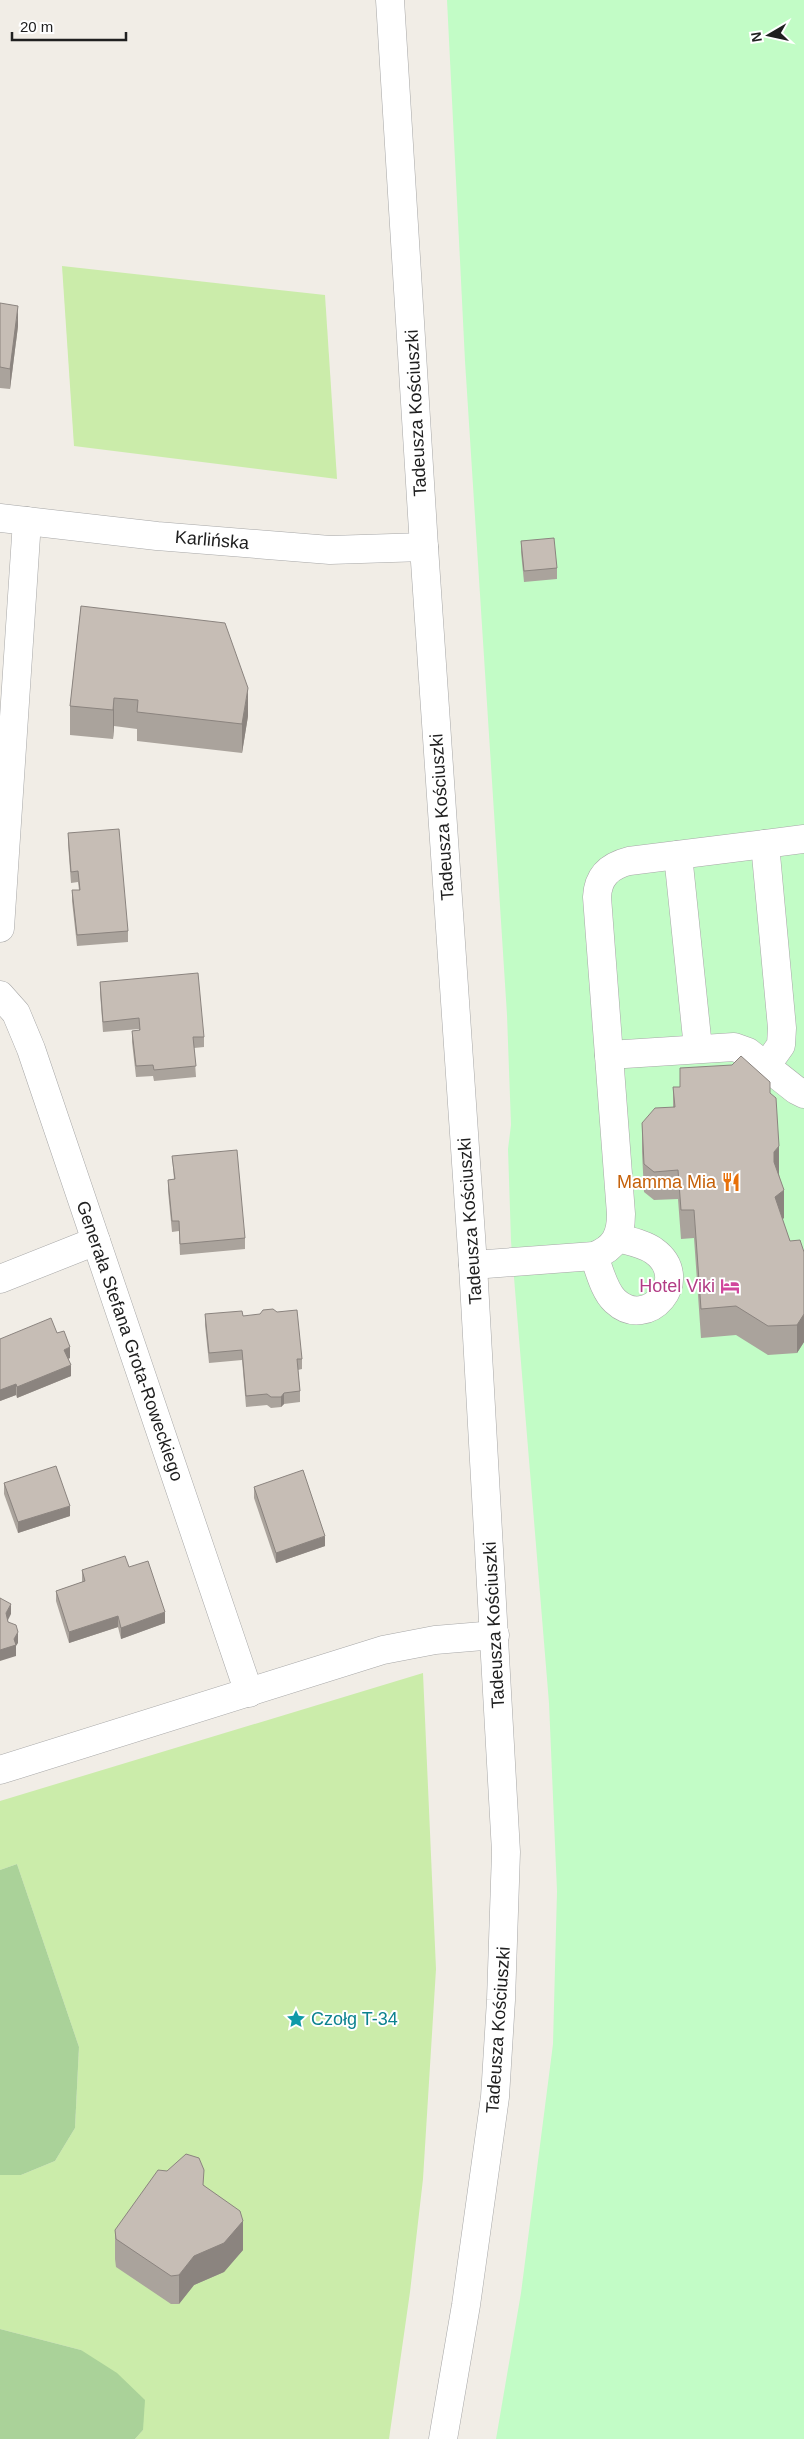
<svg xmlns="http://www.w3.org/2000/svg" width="804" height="2439" font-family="Arial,sans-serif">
	<rect width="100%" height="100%" fill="#f1ede6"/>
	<g fill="#cbecaa">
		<polygon points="62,266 325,295 337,479 74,446"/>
		<polygon points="423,1673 436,1969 423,2179 410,2292 389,2439 135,2439 143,2430 81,2350 0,2329 0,2175 21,2175 55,2161 75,2128 79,2047 17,1864 0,1870 0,1801"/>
	</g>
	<g fill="#aad299">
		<polygon points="17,1864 79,2047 75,2128 55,2161 21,2175 0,2175 0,1870"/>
		<polygon points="0,2329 81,2350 117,2373 145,2400 143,2430 135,2439 0,2439"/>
	</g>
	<polygon fill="#c2fcc6" points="447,0 804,0 804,2439 496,2439 521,2293 553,2044 557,1891 549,1703 511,1241 508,1149 511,1125 507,1015 465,361"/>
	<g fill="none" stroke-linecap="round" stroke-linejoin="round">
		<g stroke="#a7a7a7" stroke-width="29">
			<g id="minor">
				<polyline points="390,0 424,547 473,1265 506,1852 501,2000 495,2097 466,2305 443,2439"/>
				<polyline points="0,518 157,536 330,550 424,547"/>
				<polyline points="765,844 782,1028 781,1045 766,1066"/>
				<polyline points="678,855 698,1048"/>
				<polyline points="0,928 27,521"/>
				<polyline points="0,995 16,1013 31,1049 249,1693"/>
				<polyline points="609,1055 734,1047 748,1052 796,1090 804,1094"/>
				<path d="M594,1256c5,13 10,35 21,45 33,31 78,-22 39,-50 -9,-7 -25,-10 -36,-13"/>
				<path d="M473,1265l121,-9c21,-8 27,-21 27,-42l-24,-317c1,-20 12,-31 32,-36l175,-22"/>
				<polyline points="0,1279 96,1241"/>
				<polyline points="0,1770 383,1650 435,1640 495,1635"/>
			</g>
		</g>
		<use href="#minor" stroke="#fff" stroke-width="28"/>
	</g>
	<g fill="#aaa39c">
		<polygon points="0,303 18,326 10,389 0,388"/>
		<polygon points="521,541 557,568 557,579 524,582 521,552"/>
		<polygon points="81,606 248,716 242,753 137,741 137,729 114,726 113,739 70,735 70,706"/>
		<polygon points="68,833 128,931 128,942 77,946 72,901 72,890 79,890 78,882 71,883 68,844"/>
		<polygon points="100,982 204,1037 204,1047 194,1048 196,1077 154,1081 153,1076 136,1077 132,1042 132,1031 139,1030 139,1029 103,1032 100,993"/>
		<polygon points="680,1068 770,1093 784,1218 782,1219 790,1241 804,1252 804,1342 797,1353 768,1355 736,1335 701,1338 694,1238 681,1239 678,1199 654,1200 644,1192 642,1152 642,1123 673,1108 673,1087 680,1087"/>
		<polygon points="172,1156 245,1238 245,1249 180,1255 179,1231 172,1232 168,1191 168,1180 174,1179"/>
		<polygon points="205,1314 243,1316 302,1359 302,1369 298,1370 300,1391 300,1402 284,1404 281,1407 271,1408 267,1405 246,1407 242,1360 209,1363 205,1325"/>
		<polygon points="57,1333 70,1358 68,1359 71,1376 17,1398 16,1395 0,1401 0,1339"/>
		<polygon points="4,1483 70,1516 18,1533 4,1494"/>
		<polygon points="254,1487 325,1546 276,1563 254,1498"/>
		<polygon points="129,1567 165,1623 121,1639 118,1627 69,1643 56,1601 56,1591 82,1582 82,1570"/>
		<polygon points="204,2185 243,2250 224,2272 194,2285 179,2304 171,2304 116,2267 115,2259 115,2230"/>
	</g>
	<g fill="#8b847f">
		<polygon points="18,306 18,326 10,389 10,369"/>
		<polygon points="248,688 248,716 242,753 242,724"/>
		<polygon points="114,698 114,726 113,739 113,710"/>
		<polygon points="779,1146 779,1175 774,1181 774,1152"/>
		<polygon points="784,1190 784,1218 775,1225 775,1197"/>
		<polygon points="804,1314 804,1342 797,1353 797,1325"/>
		<polygon points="70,1347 70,1358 64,1360 64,1350"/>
		<polygon points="71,1365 71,1376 17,1398 17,1387"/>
		<polygon points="16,1384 16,1395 0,1401 0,1390"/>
		<polygon points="284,1393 284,1404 281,1407 281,1397"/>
		<polygon points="70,1506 70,1516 18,1533 18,1522"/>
		<polygon points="325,1536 325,1546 276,1563 276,1553"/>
		<polygon points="11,1604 11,1614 6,1624 6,1613"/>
		<polygon points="165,1612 165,1623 121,1639 121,1628"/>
		<polygon points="118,1616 118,1627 69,1643 69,1632"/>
		<polygon points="18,1632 18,1643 16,1646 16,1656 0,1661 0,1650 14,1639"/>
		<polygon points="243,2221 243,2250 224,2272 194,2285 179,2304 179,2275 194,2256"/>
	</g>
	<g fill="#c6bdb5" stroke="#8b847f">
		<polygon points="0,303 18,306 10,369 0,367"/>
		<polygon points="554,538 557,568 524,571 521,541"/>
		<polygon points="81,606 225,623 248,688 242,724 137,712 138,700 114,698 113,710 70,706"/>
		<polygon points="119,829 128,931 77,935 72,890 80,890 78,871 71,872 68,833"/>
		<polygon points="198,973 204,1037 193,1037 196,1066 154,1070 153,1065 136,1066 132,1031 140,1030 139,1018 103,1022 100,982"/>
		<polygon points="741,1056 770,1082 770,1093 776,1098 779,1146 774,1152 774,1162 784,1190 775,1197 790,1241 800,1240 804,1252 804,1314 797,1325 768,1326 736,1306 701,1309 694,1210 681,1210 678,1170 654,1172 644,1164 642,1123 655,1108 675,1107 673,1087 680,1087 680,1068 732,1065"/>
		<polygon points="237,1150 245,1238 180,1244 179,1221 172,1221 168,1180 175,1179 172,1156"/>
		<polygon points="273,1309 277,1312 297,1310 302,1359 297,1359 300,1391 284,1393 281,1397 271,1397 267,1394 246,1396 242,1350 209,1353 205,1314 242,1311 243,1316 260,1314 263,1310"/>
		<polygon points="51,1318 57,1333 64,1331 70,1347 64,1350 71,1365 17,1387 16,1384 0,1390 0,1339"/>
		<polygon points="56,1466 70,1506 18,1522 4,1483"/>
		<polygon points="303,1470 325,1536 276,1553 254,1487"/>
		<polygon points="125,1556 129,1567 148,1561 165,1612 121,1628 118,1616 69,1632 56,1591 85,1581 82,1570"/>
		<polygon points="0,1598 11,1604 6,1613 8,1622 16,1625 18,1632 14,1639 16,1645 0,1650"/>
		<polygon points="186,2154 199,2158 204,2170 203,2185 240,2211 243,2221 224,2243 194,2256 179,2275 171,2276 116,2239 115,2230 158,2170 167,2171"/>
	</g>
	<defs>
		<g id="restaurant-bare" transform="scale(1.5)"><path d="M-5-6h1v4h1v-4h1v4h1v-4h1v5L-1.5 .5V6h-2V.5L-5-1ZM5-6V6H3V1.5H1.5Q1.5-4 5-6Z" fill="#e8710a" stroke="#fff" stroke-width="2.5" paint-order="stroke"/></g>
		<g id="hotel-bare" transform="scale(1.5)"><path d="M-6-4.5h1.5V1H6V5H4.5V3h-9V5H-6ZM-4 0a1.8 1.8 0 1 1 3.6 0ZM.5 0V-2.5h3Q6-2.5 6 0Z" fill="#d1479c" stroke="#fff" stroke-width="2.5" paint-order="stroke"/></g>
		<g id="sight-bare" transform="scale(1.5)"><path d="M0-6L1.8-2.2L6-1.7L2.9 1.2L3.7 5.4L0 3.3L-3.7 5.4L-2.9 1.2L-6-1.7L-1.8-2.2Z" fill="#0f9aa8" stroke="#fff" stroke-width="2.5" paint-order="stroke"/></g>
	</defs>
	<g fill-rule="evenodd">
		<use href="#restaurant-bare" x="731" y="1182"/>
		<use href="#hotel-bare" x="730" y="1286"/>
		<use href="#sight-bare" x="296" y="2019"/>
	</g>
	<g text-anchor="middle" stroke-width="4" stroke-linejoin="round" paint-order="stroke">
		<g font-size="18" fill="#202020" stroke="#fff">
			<text transform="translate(416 413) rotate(-93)" y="6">Tadeusza Kościuszki</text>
			<text transform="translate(212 540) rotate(5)" y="6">Karlińska</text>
			<text transform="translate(442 817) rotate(-94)" y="6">Tadeusza Kościuszki</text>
			<text transform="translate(470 1221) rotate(-94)" y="6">Tadeusza Kościuszki</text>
			<text transform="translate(130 1341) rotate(71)" y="6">Generała Stefana Grota-Roweckiego</text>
			<text transform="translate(494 1625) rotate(-93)" y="6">Tadeusza Kościuszki</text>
			<text transform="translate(498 2030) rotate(-86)" y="6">Tadeusza Kościuszki</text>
		</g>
		<g font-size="18" fill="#c56008" stroke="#fff" text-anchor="end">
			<text x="716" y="1188">Mamma Mia</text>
		</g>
		<g font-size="18" fill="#b23c85" stroke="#fff" text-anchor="end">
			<text x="715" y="1292">Hotel Viki</text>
		</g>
		<g font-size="18" fill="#0d838f" stroke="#fff" text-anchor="start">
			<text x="311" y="2025">Czołg T-34</text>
		</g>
	</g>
	<g transform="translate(769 35) rotate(261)" stroke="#ffffff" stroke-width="4" paint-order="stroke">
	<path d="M0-4L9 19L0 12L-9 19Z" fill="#202020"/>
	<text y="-8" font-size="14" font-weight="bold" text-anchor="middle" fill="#202020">N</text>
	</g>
	<path d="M12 32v8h114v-8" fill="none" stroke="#202020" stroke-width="2.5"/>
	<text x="20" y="32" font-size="15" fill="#202020" stroke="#ffffff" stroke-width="4" paint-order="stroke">20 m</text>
</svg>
